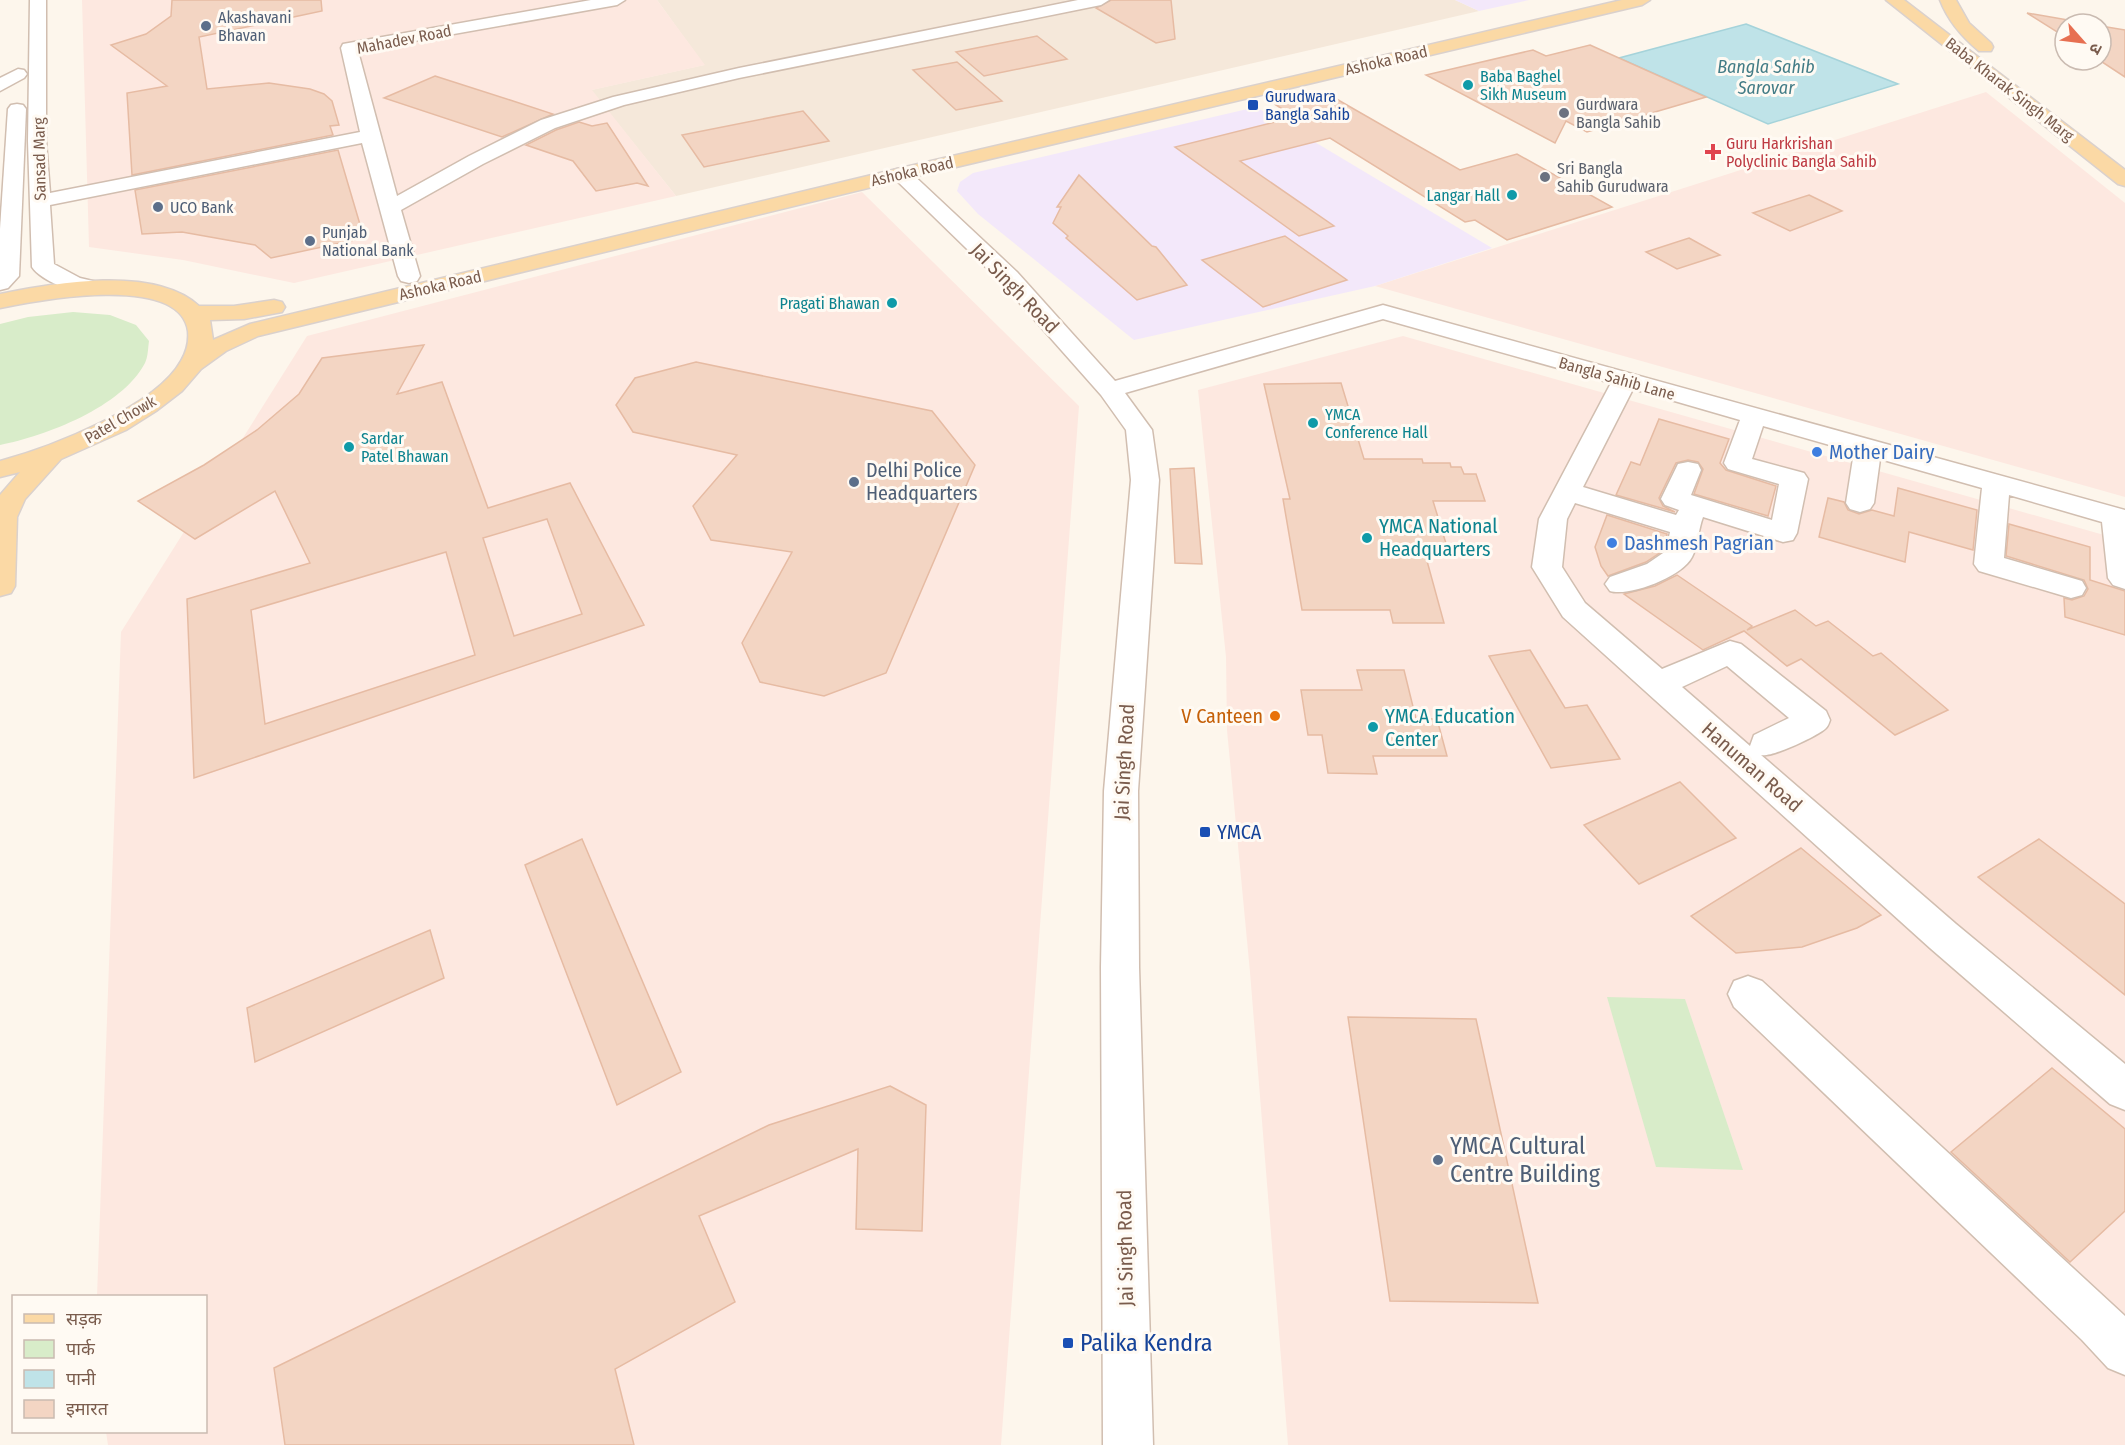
<svg xmlns="http://www.w3.org/2000/svg" width="2125" height="1445" font-family="'Fira Sans Condensed','Noto Sans Devanagari',sans-serif">
	<rect width="100%" height="100%" fill="#fdf6ec"/>
	<polygon fill="#f5e8da" points="657,0 1455,0 1479,11 676,196 591,90 704,65"/>
	<g fill="#fde8e0">
		<polygon points="82,0 657,0 705,65 592,90 676,196 294,283 183,260 89,247"/>
		<polygon points="1986,92 2125,203 2125,497 1375,286"/>
		<polygon points="862,192 1079,406 1001,1445 108,1445 106,1432 206,1432 206,1296 97,1296 121,632 307,336"/>
		<polygon points="1403,336 2125,541 2125,1445 1288,1445 1250,972 1227,730 1226,657 1198,390"/>
	</g>
	<g fill="#f3e8fa">
		<polygon points="1455,0 1529,0 1479,11"/>
		<polygon points="1256,107 1492,248 1375,286 1134,340 978,214 957,191 960,182 973,173"/>
	</g>
	<g fill="#d8ecc9">
		<path d="M73,312l37,3 26,10 13,16c-1,7 -1,16 -4,22 -23,44 -99,73 -145,82v-121l28,-7z"/>
		<polygon points="1607,997 1685,999 1743,1170 1656,1167"/>
	</g>
	<polygon fill="#bfe3e8" stroke="#a5d3da" stroke-width="1.5" points="1746,24 1898,84 1768,124 1619,58"/>
	<g fill="#f3d5c3" stroke="#e6bba3" stroke-width="1.5" fill-rule="evenodd">
		<polygon points="172,0 321,0 322,11 199,37 207,89 269,83 310,89 324,94 332,101 339,125 330,126 333,135 132,175 127,93 167,86 111,45 146,34 171,16"/>
		<polygon points="1111,0 1171,0 1175,39 1156,43 1096,8"/>
		<polygon points="2027,13 2091,24 2065,24 2065,37"/>
		<polygon points="2101,26 2125,30 2125,77 2099,60 2101,60"/>
		<polygon points="1037,36 1067,59 984,76 956,52"/>
		<polygon points="1590,45 1706,97 1587,132 1566,121 1555,143 1426,75 1533,50 1546,56"/>
		<polygon points="957,62 1002,101 956,110 913,70"/>
		<polygon points="435,76 510,100 553,114 502,137 384,98"/>
		<polygon points="1326,93 1460,170 1517,154 1612,207 1507,240 1475,220 1465,222 1330,138 1240,161 1334,226 1299,236 1175,147 1295,117 1276,105"/>
		<polygon points="803,111 829,141 704,167 682,135"/>
		<polygon points="579,122 592,126 607,123 648,186 637,183 596,191 573,161 526,145 556,130"/>
		<polygon points="338,150 364,238 271,258 255,245 182,232 142,234 135,190"/>
		<polygon points="1079,175 1152,246 1156,247 1187,285 1137,300 1066,238 1068,236 1053,223 1061,207 1057,207"/>
		<polygon points="1809,195 1842,211 1790,231 1753,213"/>
		<polygon points="1285,236 1347,280 1263,307 1202,260"/>
		<polygon points="1689,238 1720,255 1677,269 1646,252"/>
		<path d="M424,345l-27,49 45,-12 46,126 82,-25 74,142 -450,153 -7,-179 123,-36 -35,-72 -80,48 -57,-38 66,-36 53,-35 42,-36 23,-36zM547,519l35,95 -68,22 -31,-98zM446,552l29,103 -210,69 -14,-114z"/>
		<polygon points="696,362 932,411 975,465 886,673 824,696 760,682 742,643 792,552 711,540 693,506 737,455 633,432 616,405 635,378"/>
		<polygon points="1341,383 1364,459 1422,459 1423,463 1450,463 1451,467 1461,467 1464,474 1476,474 1485,501 1433,501 1448,550 1424,550 1444,623 1393,623 1390,610 1302,610 1283,499 1290,499 1264,384"/>
		<polygon points="1659,419 1729,439 1720,463 1726,470 1776,486 1768,516 1694,494 1703,469 1698,462 1688,460 1676,463 1659,498 1663,506 1675,512 1616,495 1631,462 1640,465"/>
		<polygon points="1194,468 1202,564 1175,563 1170,469"/>
		<polygon points="1898,488 1977,510 1973,550 1909,532 1905,562 1819,537 1828,498 1844,502 1848,510 1859,514 1872,510 1894,516"/>
		<polygon points="1607,515 1667,534 1664,550 1646,562 1608,576 1601,566 1595,547"/>
		<polygon points="2009,524 2090,547 2090,580 2125,591 2125,635 2065,617 2064,598 2072,600 2084,596 2088,589 2084,580 2006,556"/>
		<polygon points="1677,575 1752,626 1747,630 1795,610 1816,626 1828,621 1873,656 1881,653 1948,710 1895,735 1801,659 1787,666 1744,631 1703,650 1624,594 1655,586"/>
		<polygon points="1530,650 1565,708 1587,705 1620,759 1551,768 1489,656"/>
		<polygon points="1357,670 1404,670 1416,719 1437,719 1447,756 1373,756 1377,774 1328,773 1322,735 1308,735 1301,690 1362,690"/>
		<polygon points="1680,782 1736,838 1639,884 1584,825"/>
		<polygon points="582,839 681,1072 617,1105 525,865"/>
		<polygon points="2039,839 2125,904 2125,995 1978,877"/>
		<polygon points="1801,848 1881,915 1857,928 1802,947 1736,953 1691,916"/>
		<polygon points="430,930 444,978 255,1062 247,1008"/>
		<polygon points="1348,1017 1476,1019 1538,1303 1390,1301"/>
		<polygon points="2052,1068 2125,1129 2125,1211 2070,1262 1951,1152"/>
		<polygon points="890,1086 926,1105 922,1231 856,1229 858,1149 699,1216 735,1302 615,1369 634,1445 285,1445 274,1368 769,1125"/>
	</g>
	<g fill="none" stroke-linecap="round" stroke-linejoin="round">
		<g stroke="#d1beb0" stroke-width="3">
			<g id="minor">
				<path d="M30,0h16v141l4,52 310,-61 -19,-84 2,-4 248,-44h34l-8,5 -259,46 39,145 72,-40 72,-36 72,-23 126,-29 339,-68h31l-8,5 -362,73 -115,27 -69,23 -72,36 -82,46 19,66 -3,5 -8,2 -8,-2 -3,-5 -36,-133 -312,62 4,59 26,14 17,4 3,5 -3,5c-17,4 -55,-10 -65,-25l-4,-126z"/>
				<polygon points="18,69 24,70 27,74 24,78 0,91 0,78"/>
				<polygon points="17,104 23,105 26,109 19,276 8,288 0,290 0,229 8,109 11,105"/>
				<path d="M901,168l7,2 109,102 98,109 268,-76 742,205v79l-12,-4 -5,-7 -6,-56 -93,-27 -5,63 78,23 4,7 -4,7 -11,3 -92,-27 -5,-7 8,-76 -102,-29 -6,44 -4,6 -10,3 -10,-3 -4,-6 8,-51 -91,-26 -11,33 52,14 4,6 -11,54 -4,7 -10,2 -80,-25c-5,13 -5,29 -11,40 -10,20 -63,40 -82,34l-5,-7 5,-7 37,-13 19,-13 4,-19 -95,-29 -8,16 -5,48 23,36 77,66 68,-28 11,3 85,67 4,9c-1,3 -2,6 -4,8 -8,8 -55,30 -65,27l195,169 169,140v46l-15,-6 -180,-156 -367,-331 -31,-50 7,-48 72,-136 -228,-64 -258,74 27,37 7,50 -21,311 1,176 14,478h-50l-2,-478 3,-176 27,-311 -5,-50 -25,-35 -100,-113 -107,-104 -3,-4 3,-4zM1633,389l107,31 -16,43 4,6 51,15 -7,36 -81,-25 10,-25 -3,-6 -10,-2 -10,2 -17,35 4,6 14,5 -3,5 -93,-28zM1727,666l62,52 -35,17 -4,11 -68,-59z"/>
				<polygon points="1748,976 1762,981 2125,1316 2125,1375 2108,1368 2082,1340 1734,1007 1728,994 1734,981"/>
			</g>
		</g>
		<g stroke="#dad1cd" stroke-width="3">
			<g id="major">
				<path d="M1622,0h28l-8,5 -741,175 -643,156 -32,15 -25,18 -19,22 -26,20 -30,19 -65,29 -36,40 -8,18 -2,69 -4,7 -11,3v-101l20,-23 -20,5v-16c49,-13 156,-54 181,-100 6,-10 8,-19 7,-30 -8,-58 -149,-31 -188,-23v-14c53,-11 155,-29 199,12h35l40,-6 8,2 3,5 -3,5 -38,7 -34,1 3,20 37,-16 651,-156z"/>
				<polygon points="1886,0 1904,0 2125,170 2125,186 2118,184"/>
				<path d="M1940,0h16l13,23 22,20 2,4 -2,4h-12c-17,-14 -31,-30 -39,-51z"/>
			</g>
		</g>
		<use href="#minor" fill="#fff" fill-rule="evenodd"/>
		<use href="#major" fill="#fbd9a5" fill-rule="evenodd"/>
	</g>
	<g fill="#5c6f8a" stroke="#fffaf3" stroke-width="2">
		<circle cx="206" cy="26" r="6"/>
		<circle cx="158" cy="207" r="6"/>
		<circle cx="310" cy="241" r="6"/>
		<circle cx="854" cy="482" r="6"/>
		<circle cx="1438" cy="1160" r="6"/>
	</g>
	<g fill="#0f9aa8" stroke="#fffaf3" stroke-width="2">
		<circle cx="1468" cy="85" r="6"/>
		<circle cx="1512" cy="195" r="6"/>
		<circle cx="892" cy="303" r="6"/>
		<circle cx="1313" cy="423" r="6"/>
		<circle cx="349" cy="447" r="6"/>
		<circle cx="1367" cy="538" r="6"/>
		<circle cx="1373" cy="727" r="6"/>
	</g>
	<g fill="#1a4fb4" stroke="#fffaf3" stroke-width="2">
		<rect x="1247" y="99" width="12" height="12" rx="3"/>
		<rect x="1199" y="826" width="12" height="12" rx="3"/>
		<rect x="1062" y="1337" width="12" height="12" rx="3"/>
	</g>
	<g fill="#6b7280" stroke="#fffaf3" stroke-width="2">
		<circle cx="1564" cy="113" r="6"/>
		<circle cx="1545" cy="177" r="6"/>
	</g>
	<path fill="#e0444e" stroke="#fffaf3" stroke-width="2" d="M1710 143h6v6h6v6h-6v6h-6v-6h-6v-6h6z"/>
	<g fill="#3f7fe0" stroke="#fffaf3" stroke-width="2">
		<circle cx="1817" cy="452" r="6"/>
		<circle cx="1612" cy="543" r="6"/>
	</g>
	<circle fill="#e8710a" stroke="#fffaf3" stroke-width="2" cx="1275" cy="716" r="6"/>
	<g text-anchor="middle" stroke-width="6" stroke-linejoin="round" paint-order="stroke">
		<g font-size="16" fill="#4e5e75" stroke="#fffaf3" text-anchor="start">
			<text x="218" y="23">Akashavani<tspan x="218" dy="18">Bhavan</tspan></text>
			<text x="170" y="213">UCO Bank</text>
			<text x="322" y="238">Punjab<tspan x="322" dy="18">National Bank</tspan></text>
		</g>
		<g font-size="16" fill="#7a5c4d" stroke="#fffaf3">
			<text transform="translate(404 39) rotate(-11)" y="6">Mahadev Road</text>
			<text transform="translate(1386 60) rotate(-13)" y="6">Ashoka Road</text>
			<text transform="translate(2010 89) rotate(38)" y="6">Baba Kharak Singh Marg</text>
			<text transform="translate(39 159) rotate(-91)" y="6">Sansad Marg</text>
			<text transform="translate(912 171) rotate(-13)" y="6">Ashoka Road</text>
			<text transform="translate(440 285) rotate(-13)" y="6">Ashoka Road</text>
			<text transform="translate(1617 378) rotate(16)" y="6">Bangla Sahib Lane</text>
			<text transform="translate(120 419) rotate(-30)" y="6">Patel Chowk</text>
		</g>
		<g font-size="16" fill="#0d838f" stroke="#fffaf3" text-anchor="start">
			<text x="1480" y="82">Baba Baghel<tspan x="1480" dy="18">Sikh Museum</tspan></text>
			<text x="1500" y="201" text-anchor="end">Langar Hall</text>
			<text x="880" y="309" text-anchor="end">Pragati Bhawan</text>
			<text x="1325" y="420">YMCA<tspan x="1325" dy="18">Conference Hall</tspan></text>
			<text x="361" y="444">Sardar<tspan x="361" dy="18">Patel Bhawan</tspan></text>
		</g>
		<g font-size="16" fill="#164399" stroke="#fffaf3" text-anchor="start">
			<text x="1265" y="102">Gurudwara<tspan x="1265" dy="18">Bangla Sahib</tspan></text>
		</g>
		<g font-size="16" fill="#5b616d" stroke="#fffaf3" text-anchor="start">
			<text x="1576" y="110">Gurdwara<tspan x="1576" dy="18">Bangla Sahib</tspan></text>
			<text x="1557" y="174">Sri Bangla<tspan x="1557" dy="18">Sahib Gurudwara</tspan></text>
		</g>
		<g font-size="16" fill="#be3a42" stroke="#fffaf3" text-anchor="start">
			<text x="1726" y="149">Guru Harkrishan<tspan x="1726" dy="18">Polyclinic Bangla Sahib</tspan></text>
		</g>
		<g font-size="18" font-style="italic" fill="#437c86" stroke="#fffaf3">
			<text x="1766" y="73">Bangla Sahib<tspan x="1766" dy="21">Sarovar</tspan></text>
		</g>
		<g font-size="20" fill="#7a5c4d" stroke="#fffaf3">
			<text transform="translate(1015 288) rotate(46)" y="7">Jai Singh Road</text>
			<text transform="translate(1124 762) rotate(-87)" y="7">Jai Singh Road</text>
			<text transform="translate(1752 767) rotate(41)" y="7">Hanuman Road</text>
			<text transform="translate(1125 1248) rotate(-91)" y="7">Jai Singh Road</text>
		</g>
		<g font-size="20" fill="#366cbe" stroke="#fffaf3" text-anchor="start">
			<text x="1829" y="459">Mother Dairy</text>
			<text x="1624" y="550">Dashmesh Pagrian</text>
		</g>
		<g font-size="20" fill="#4e5e75" stroke="#fffaf3" text-anchor="start">
			<text x="866" y="477">Delhi Police<tspan x="866" dy="23">Headquarters</tspan></text>
		</g>
		<g font-size="20" fill="#0d838f" stroke="#fffaf3" text-anchor="start">
			<text x="1379" y="533">YMCA National<tspan x="1379" dy="23">Headquarters</tspan></text>
			<text x="1385" y="723">YMCA Education<tspan x="1385" dy="23">Center</tspan></text>
		</g>
		<g font-size="20" fill="#c56008" stroke="#fffaf3" text-anchor="end">
			<text x="1263" y="723">V Canteen</text>
		</g>
		<g font-size="20" fill="#164399" stroke="#fffaf3" text-anchor="start">
			<text x="1217" y="839">YMCA</text>
		</g>
		<g font-size="24" fill="#4e5e75" stroke="#fffaf3" text-anchor="start">
			<text x="1450" y="1154">YMCA Cultural<tspan x="1450" dy="28">Centre Building</tspan></text>
		</g>
		<g font-size="24" fill="#164399" stroke="#fffaf3" text-anchor="start">
			<text x="1080" y="1351">Palika Kendra</text>
		</g>
	</g>
	<rect x="12" y="1295" width="195" height="138" fill="#fffaf3" stroke="#cabbb1" stroke-width="1.5"/>
	<rect x="24" y="1314" width="30" height="9" fill="#fbd9a5" stroke="#cabbb1" stroke-width="1.5"/>
	<text x="66" y="1325" font-size="18" fill="#7a5c4d">सड़क</text>
	<rect x="24" y="1340" width="30" height="18" fill="#d8ecc9" stroke="#cabbb1" stroke-width="1.5"/>
	<text x="66" y="1355" font-size="18" fill="#7a5c4d">पार्क</text>
	<rect x="24" y="1370" width="30" height="18" fill="#bfe3e8" stroke="#cabbb1" stroke-width="1.5"/>
	<text x="66" y="1385" font-size="18" fill="#7a5c4d">पानी</text>
	<rect x="24" y="1400" width="30" height="18" fill="#f3d5c3" stroke="#cabbb1" stroke-width="1.5"/>
	<text x="66" y="1415" font-size="18" fill="#7a5c4d">इमारत</text>
	<g transform="translate(2083 42) rotate(118)"><circle r="28" fill="#fffaf3" stroke="#cabbb1" stroke-width="1.5"/>
	<path d="M0-4.5L10 22L0 15L-10 22Z" fill="#e76f51"/>
	<text y="-9" font-size="16" font-weight="bold" text-anchor="middle" fill="#7a5c4d">उ</text>
	</g>
</svg>
